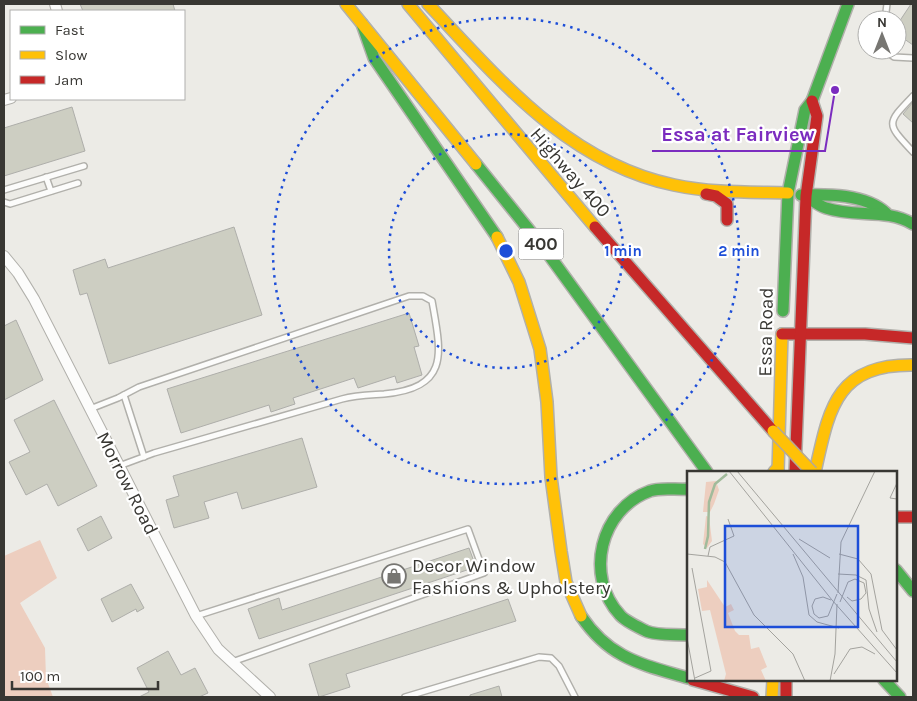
<svg xmlns="http://www.w3.org/2000/svg" width="917" height="701" font-family="Karla,sans-serif">
	<rect width="100%" height="100%" fill="#ecebe6"/>
	<polygon fill="#edcebf" points="40,540 57,578 20,603 45,648 46,678 53,697 4,697 4,556"/>
	<g fill="#cdcec2" stroke="#aeaeaa">
		<polygon points="80,4 173,4 175,11 83,11"/>
		<polygon points="911,4 913,4 913,45 897,34 897,25"/>
		<polygon points="913,102 913,123 903,114"/>
		<polygon points="72,107 85,151 4,176 4,128"/>
		<polygon points="234,227 262,315 109,364 87,293 80,295 73,270 105,259 108,268"/>
		<polygon points="409,313 419,346 414,347 422,375 397,383 395,376 358,388 354,378 293,398 295,404 271,412 269,405 181,433 167,389"/>
		<polygon points="16,320 43,380 4,400 4,326"/>
		<polygon points="54,400 97,486 58,506 47,484 26,495 9,462 30,452 14,420"/>
		<polygon points="302,438 317,487 242,509 237,492 204,502 209,518 174,528 166,500 179,496 173,476"/>
		<polygon points="101,516 112,538 88,551 77,529"/>
		<polygon points="469,548 476,567 259,639 248,609 279,598 282,610"/>
		<polygon points="131,584 144,608 137,612 136,609 112,622 101,599"/>
		<polygon points="508,599 516,621 346,674 350,687 319,697 309,664"/>
		<polygon points="168,651 181,675 195,668 208,693 199,697 139,697 149,692 137,668"/>
		<polygon points="499,686 502,697 470,697 470,695"/>
	</g>
	<g fill="none" stroke-linecap="round" stroke-linejoin="round">
		<g stroke="#b1b0ab" stroke-width="8">
			<g id="lane">
				<polyline points="885,20 887,4"/>
				<polyline points="884,50 894,57 913,58"/>
				<path d="M913,96c-27,28 -27,27 0,56"/>
				<polyline points="46,177 51,191"/>
				<polyline points="4,190 84,166"/>
				<polyline points="4,202 10,204 78,183"/>
				<polyline points="124,395 144,457"/>
				<path d="M90,409l28,-11 21,-11 270,-91h14l9,5c9,51 19,87 -48,93 -15,1 -28,1 -42,5l-188,54 -35,13"/>
				<polyline points="196,616 468,529 484,573 232,662"/>
				<polyline points="405,697 539,657 551,658 559,666 575,697"/>
			</g>
		</g>
		<g stroke="#b1b0ab" stroke-width="12">
			<g id="street">
				<polyline points="55,4 57,11"/>
				<polyline points="4,100 11,98"/>
				<polyline points="4,256 18,273 34,299 196,616 218,649 270,697"/>
			</g>
		</g>
		<g stroke="#b1b0ab" stroke-width="14">
			<g id="fast">
				<polyline points="362,24 374,58 497,237"/>
				<polyline points="476,164 546,251 707,472"/>
				<path d="M801,195c27,-1 64,-1 85,18"/>
				<path d="M806,196c6,4 13,10 20,12 29,10 61,0 87,16"/>
				<polyline points="783,311 788,193 805,110 812,101 848,4"/>
				<path d="M688,489c-11,1 -28,-2 -38,2 -50,18 -66,85 -30,124 5,6 18,12 26,16 11,5 30,3 42,4"/>
				<polyline points="896,570 913,591"/>
				<path d="M581,616c29,43 60,48 107,62"/>
				<polyline points="884,680 900,697"/>
			</g>
		</g>
		<g stroke="#b1b0ab" stroke-width="14">
			<g id="slow">
				<polyline points="346,4 476,164"/>
				<polyline points="408,4 595,227"/>
				<path d="M428,4c71,75 140,159 246,181 37,8 76,7 114,8"/>
				<polyline points="497,237 519,282 540,349 547,402 551,477 561,551 566,582 581,616"/>
				<polyline points="774,472 778,468"/>
				<polyline points="778,472 782,334"/>
				<path d="M815,472c14,-62 20,-108 98,-107"/>
				<polyline points="772,697 773,680"/>
			</g>
		</g>
		<g stroke="#b1b0ab" stroke-width="14">
			<g id="jam">
				<polyline points="706,194 716,196 727,204 727,220"/>
				<polyline points="595,227 773,431"/>
				<polyline points="782,334 865,334 913,338"/>
				<polyline points="795,472 806,196 817,116 812,101"/>
				<polyline points="896,517 913,517"/>
				<polyline points="693,680 753,697"/>
				<polyline points="786,680 786,697"/>
			</g>
		</g>
		<use href="#lane" stroke="#fcfcfb" stroke-width="5"/>
		<use href="#street" stroke="#fcfcfb" stroke-width="10"/>
		<use href="#fast" stroke="#4caf50" stroke-width="11"/>
		<use href="#slow" stroke="#ffc107" stroke-width="11"/>
		<use href="#jam" stroke="#c62828" stroke-width="11"/>
		<g stroke="#b4a897" stroke-width="14" stroke-linecap="butt">
			<polyline id="slow-bridge" points="773,431 812,472"/>
		</g>
		<use href="#slow-bridge" stroke="#ffc107" stroke-width="11"/>
	</g>
	<g fill="none" stroke="#1d4ed8" stroke-width="2.5" stroke-dasharray="2.5 5">
		<circle cx="506" cy="251" r="117"/>
		<circle cx="506" cy="251" r="233"/>
	</g>
	<defs>
		<g id="shop-ring" transform="scale(1.25)"><circle r="9.5" fill="#fff" stroke="#777672" stroke-width="1.5"/><path d="M-5-2.5h2.3a2.7 3.5 0 0 1 5.4 0H5L5.5 6h-11ZM-1.5-2.5h3a1.5 2.3 0 0 0-3 0Z" fill="#777672"/></g>
	</defs>
	<g fill-rule="evenodd">
		<use href="#shop-ring" x="394" y="576"/>
	</g>
	<g text-anchor="middle" stroke-width="4.5" stroke-linejoin="round" paint-order="stroke">
		<rect fill="#fff" stroke="#747370" stroke-width="1" x="518.5" y="228.5" width="45" height="31" rx="4"/>
		<g font-size="18" font-weight="bold" fill="#383733">
			<text x="541" y="250">400</text>
		</g>
		<g font-size="19" fill="#383733" stroke="#fff">
			<text transform="translate(571 172) rotate(49)" y="7">Highway 400</text>
			<text transform="translate(765 332) rotate(-89)" y="7">Essa Road</text>
			<text transform="translate(128 483) rotate(63)" y="7">Morrow Road</text>
		</g>
		<g font-size="19" fill="#383733" stroke="#fff" text-anchor="start">
			<text x="412" y="572">Decor Window<tspan x="412" dy="22">Fashions &amp; Upholstery</tspan></text>
		</g>
	</g>
	<g transform="translate(687 471)">
		<rect width="210" height="210" fill="#ecebe6"/>
		<path d="M29,10l3,9 -5,14 -4,8h-7l3,-30zM19,45l3,1 3,24 -5,7 -4,-4zM20,109l18,27 6,-3 3,6 -6,3 7,18 4,4h10l2,14 8,-2 8,20 -6,3 5,11h-42l2,-7 -16,-64 -8,1 -4,-22 9,-2z" fill="#edcebf"/>
		<path fill="none" stroke="#a1bb9b" stroke-width="2.5" d="M18,78l3,-13 1,-34 6,-18 12,-10"/>
		<path fill="none" stroke="#a4a39e" stroke-width="1" d="M42,0l103,129 65,73M50,0l160,191M210,12l-7,15 7,1M112,68l31,19M0,83l28,3 10,5 29,53 39,39 12,27M106,83l10,23 6,38 8,7 22,6M152,83l19,5 13,15 11,56 15,20M21,85l2,-9 24,-11 -6,-17M5,97l19,103 -16,7M151,103l18,1 10,5 3,29 8,23M151,122l3,-51 34,-71M144,129l-8,-3 -8,2 -3,7 2,8 5,4 9,-2 9,-22M153,131l8,-20 7,-3 9,4 2,10 -5,6 -9,2 -5,-4M0,167l8,43M147,203l16,-25 12,-2 13,7M143,210l5,-27 2,-50"/>
		<path fill="#1d4ed8" fill-opacity="0.15" stroke="#1d4ed8" stroke-width="2.5" d="M38,55h133v101h-133z"/>
		<rect width="210" height="210" fill="none" stroke="#383733" stroke-width="2.5"/>
	</g>
	<circle cx="506" cy="251" r="8" fill="#1d4ed8" stroke="#fff" stroke-width="2.5"/>
	<g font-size="15" text-anchor="middle" font-weight="bold" fill="#1d4ed8" stroke="#fff" stroke-width="4.5" stroke-linejoin="round" paint-order="stroke">
		<text x="623" y="256">1 min</text>
		<text x="739" y="256">2 min</text>
	</g>
	<path fill="none" stroke="#7b2cbf" stroke-width="2" d="M835 90L825 151H652"/>
	<circle fill="#7b2cbf" stroke="#fff" stroke-width="2" cx="835" cy="90" r="5"/>
	<g font-size="20" text-anchor="middle" font-weight="bold" fill="#7b2cbf" stroke="#fff" stroke-width="4.5" stroke-linejoin="round" paint-order="stroke">
		<text x="738" y="141">Essa at Fairview</text>
	</g>
	<rect width="917" height="701" fill="none" stroke="#383733" stroke-width="10"/>
	<rect x="10" y="10" width="175" height="90" fill="#ffffff" stroke="#afafad"/>
	<rect x="20" y="26" width="25" height="8" fill="#4caf50" stroke="#afafad"/>
	<text x="55" y="35" font-size="15" fill="#383733">Fast</text>
	<rect x="20" y="51" width="25" height="8" fill="#ffc107" stroke="#afafad"/>
	<text x="55" y="60" font-size="15" fill="#383733">Slow</text>
	<rect x="20" y="76" width="25" height="8" fill="#c62828" stroke="#afafad"/>
	<text x="55" y="85" font-size="15" fill="#383733">Jam</text>
	<g transform="translate(882 35)"><circle r="24" fill="#ffffff" stroke="#afafad"/>
	<path d="M0-4L9 19L0 12L-9 19Z" fill="#777672"/>
	<text y="-8" font-size="14" font-weight="bold" text-anchor="middle" fill="#383733">N</text>
	</g>
	<path d="M12 681v8h146v-8" fill="none" stroke="#383733" stroke-width="2.5"/>
	<text x="20" y="681" font-size="15" fill="#383733" stroke="#ffffff" stroke-width="4" paint-order="stroke">100 m</text>
</svg>
